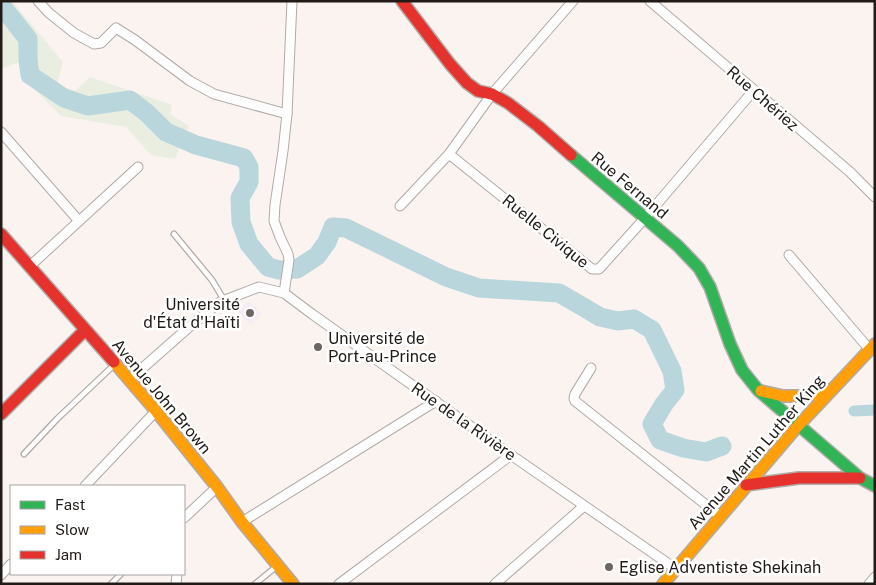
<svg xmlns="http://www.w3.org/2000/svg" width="876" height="585" font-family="'Public Sans',sans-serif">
	<rect width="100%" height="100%" fill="#faf3f0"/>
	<polygon fill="#f5ecf6" points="249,301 262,314 251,325 238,311"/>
	<polygon fill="#eaeee1" points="1,1 12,1 63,62 57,84 75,91 90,77 172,105 170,114 189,126 175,159 151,155 126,127 61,116 36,91 20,62 1,69"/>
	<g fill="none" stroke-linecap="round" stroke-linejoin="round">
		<polyline stroke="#b8d6dc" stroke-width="11" points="854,411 875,410"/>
		<polyline stroke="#b8d6dc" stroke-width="19" points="1,5 28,39 28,60 30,75 64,98 88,106 130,100 147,113 166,132 196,145 244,158 249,167 249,182 240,198 241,222 249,244 268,267 279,270 297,269 317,256 327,242 333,227 346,228 446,277 479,288 559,293 585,308 600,317 618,321 634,319 652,330 672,371 675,390 664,404 652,424 660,440 683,448 706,452 722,446"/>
		<g stroke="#b1aaa7" stroke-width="7">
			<g id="lane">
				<polyline points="174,234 212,280 224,300"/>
				<polyline points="24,454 57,419 114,365"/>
				<polyline points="111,584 121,574"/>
				<polyline points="255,584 277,566"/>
			</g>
		</g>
		<g stroke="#b1aaa7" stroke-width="11">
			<g id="street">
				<polyline points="38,1 49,13 74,33 94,44 101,43 116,28 135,40 190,81 214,94 287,114"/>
				<polyline points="650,1 850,172 875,197"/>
				<polyline points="1,132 79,221"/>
				<polyline points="449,154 592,269 599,269 645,218 754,90"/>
				<polyline points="400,206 449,154 492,94 573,1"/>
				<polyline points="789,255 870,350"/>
				<polyline points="30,266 138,167"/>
				<polyline points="284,293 289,260 288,254 280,237 274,221 275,205 283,151 287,114 292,1"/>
				<polyline points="591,368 575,394 574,398 575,401 720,516"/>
				<polyline points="129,380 188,328 220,302 259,287 284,293 312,314 511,455 676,569"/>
				<polyline points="85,486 156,411"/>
				<polyline points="184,518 217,487"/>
				<polyline points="242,522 436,401"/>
				<polyline points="1,575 11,564"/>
				<polyline points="176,584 177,574"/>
				<polyline points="339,584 511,455"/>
				<polyline points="495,584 584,506"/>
				<polyline points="869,584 875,577"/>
			</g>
		</g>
		<g stroke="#b1aaa7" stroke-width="14">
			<polyline id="fast" points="571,155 678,246 699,268 710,287 730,344 742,370 758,390 860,478 875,486"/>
		</g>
		<g stroke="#b1aaa7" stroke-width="14">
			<g id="slow">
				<polyline points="114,362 156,411 217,487 242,522 293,584"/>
				<polyline points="761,391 783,396 804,396 829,392"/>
				<polyline points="663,584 796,428 875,344"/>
			</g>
		</g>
		<g stroke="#b1aaa7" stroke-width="14">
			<g id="jam">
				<polyline points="402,1 450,64 467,83 478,91 492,94 508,103 538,126 571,155"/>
				<polyline points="1,234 114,362"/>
				<polyline points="1,414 85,330"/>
				<polyline points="746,485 799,478 860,478"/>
			</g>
		</g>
		<use href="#lane" stroke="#fefdfd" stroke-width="4.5"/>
		<use href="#street" stroke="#fefdfd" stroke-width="9"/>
		<use href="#fast" stroke="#30b455" stroke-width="11"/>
		<use href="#slow" stroke="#ff9f0a" stroke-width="11"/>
		<use href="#jam" stroke="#e5322d" stroke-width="11"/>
	</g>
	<g fill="#6d6663" stroke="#fff" stroke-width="2">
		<circle cx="250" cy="313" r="5"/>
		<circle cx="318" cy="347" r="5"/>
		<circle cx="609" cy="567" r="5"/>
	</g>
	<g text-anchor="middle" stroke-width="5" stroke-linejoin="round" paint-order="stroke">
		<g font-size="16" fill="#211a17" stroke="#fff">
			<text transform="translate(763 98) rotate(41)" y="6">Rue Chériez</text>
			<text transform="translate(630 185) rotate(40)" y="6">Rue Fernand</text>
			<text transform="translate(546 231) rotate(39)" y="6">Ruelle Civique</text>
			<text transform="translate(162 396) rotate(50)" y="6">Avenue John Brown</text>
			<text transform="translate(464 421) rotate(35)" y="6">Rue de la Rivière</text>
			<text transform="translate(756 452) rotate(-49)" y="6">Avenue Martin Luther King</text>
		</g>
		<g font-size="16" fill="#211a17" stroke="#fff" text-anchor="start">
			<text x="240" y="310" text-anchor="end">Université<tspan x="240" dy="18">d'État d'Haïti</tspan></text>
			<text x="328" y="344">Université de<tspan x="328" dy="18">Port-au-Prince</tspan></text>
			<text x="619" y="573">Eglise Adventiste Shekinah</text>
		</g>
	</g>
	<rect width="876" height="585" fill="none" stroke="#211a17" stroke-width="5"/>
	<rect x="10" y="485" width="175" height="90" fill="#ffffff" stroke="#a6a3a2"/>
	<rect x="20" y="501" width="25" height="8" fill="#30b455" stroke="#a6a3a2"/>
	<text x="55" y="510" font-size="15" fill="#211a17">Fast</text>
	<rect x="20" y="526" width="25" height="8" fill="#ff9f0a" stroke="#a6a3a2"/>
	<text x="55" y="535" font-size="15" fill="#211a17">Slow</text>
	<rect x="20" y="551" width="25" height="8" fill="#e5322d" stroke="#a6a3a2"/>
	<text x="55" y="560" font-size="15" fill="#211a17">Jam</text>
</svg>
